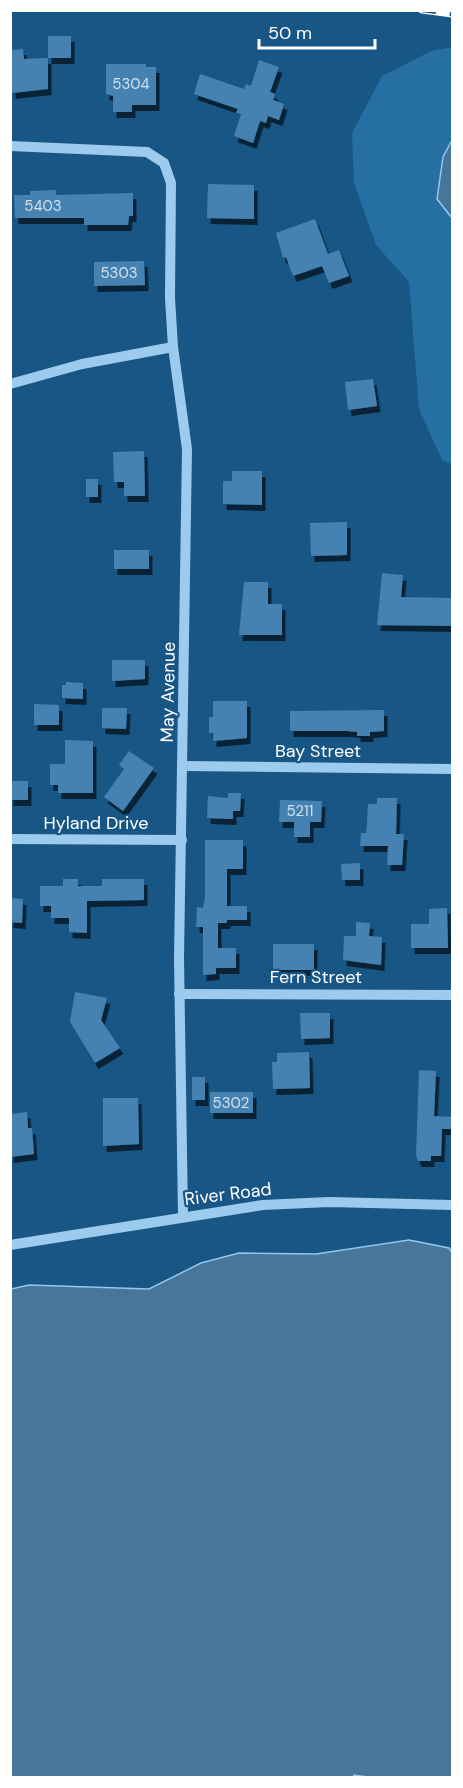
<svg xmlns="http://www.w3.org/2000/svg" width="463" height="1788" font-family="'DM Sans',sans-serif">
	<defs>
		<filter id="shadow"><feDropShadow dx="3.5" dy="6" stdDeviation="0" flood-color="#0009"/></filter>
	</defs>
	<rect width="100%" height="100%" fill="#175685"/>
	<polygon fill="#266fa3" points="452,47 452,140 443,157 437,199 452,218 452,464 442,460 419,409 409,282 376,245 354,183 352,133 382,76 431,51"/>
	<g fill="#487699" stroke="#8fc8f0" stroke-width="1.5">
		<polygon points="452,140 452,218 437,199 443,157"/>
		<polygon points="409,1240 449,1248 452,1253 452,1777 375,1778 354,1775 352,1778 11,1777 11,1289 29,1285 149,1289 201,1263 239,1253 316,1254"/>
	</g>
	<g fill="#4482b1" filter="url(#shadow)">
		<rect x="48" y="36" width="23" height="22"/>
		<polygon points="23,49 24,59 48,58 48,89 12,93 11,50"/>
		<polygon points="259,60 279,67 270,92 275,94 273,100 284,104 279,120 268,116 266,123 260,121 253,143 234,136 241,114 236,113 238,109 194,94 200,74 244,89 246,84 251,86"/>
		<polygon points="106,64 146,64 146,67 156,67 156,105 132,105 132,112 113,112 113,96 106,94"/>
		<polygon points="208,184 254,185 254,219 207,218"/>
		<polygon points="56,190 56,195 133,193 133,216 129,216 128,225 84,225 84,218 15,218 14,195 30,195 30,191"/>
		<polygon points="315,219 328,254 339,250 349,276 329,283 322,266 293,276 286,257 283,258 276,233"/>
		<polygon points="144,261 145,285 94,286 94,262"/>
		<polygon points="373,379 377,406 348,410 345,382"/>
		<polygon points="144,451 145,496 124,496 124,482 114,482 113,452"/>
		<polygon points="232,471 262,471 262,505 223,504 223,481 232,481"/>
		<rect x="86" y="479" width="12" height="18"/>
		<polygon points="347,522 347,555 311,556 310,523"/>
		<rect x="114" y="550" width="35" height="19"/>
		<polygon points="382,573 403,575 401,597 453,598 453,626 377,625"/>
		<polygon points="244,582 268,582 268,604 282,604 282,635 239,635"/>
		<polygon points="112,660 145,660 145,679 112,681"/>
		<polygon points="66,682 83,683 83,699 62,698 62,685 66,685"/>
		<polygon points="213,701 247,701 247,738 213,741 213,733 209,733 209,717 213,717"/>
		<polygon points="34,704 59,705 59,725 34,725"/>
		<polygon points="102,708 127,708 126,729 102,728"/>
		<polygon points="384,710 384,731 370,732 370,736 357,736 357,732 348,731 290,731 290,711"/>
		<polygon points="65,740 93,741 93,793 58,793 58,785 50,785 50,764 65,764"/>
		<polygon points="129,751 154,768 123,811 104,797 124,769 119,765"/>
		<rect x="10" y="781" width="18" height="19"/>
		<polygon points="228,793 241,793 240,811 233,811 233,819 207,818 208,796 228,798"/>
		<polygon points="377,798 397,798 396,834 404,834 402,865 387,865 388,846 360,846 361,833 366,833 367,825 368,804 377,804"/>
		<polygon points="280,800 322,801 321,822 310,822 310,837 294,837 294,822 279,822"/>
		<polygon points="205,840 243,840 243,869 227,869 227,906 247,906 247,920 227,920 227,923 218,923 218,948 236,948 236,968 216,968 216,974 203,975 203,927 196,927 197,907 203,908 205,896"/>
		<polygon points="360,863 360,880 342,880 341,864"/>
		<polygon points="63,879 78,879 78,886 102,886 102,879 144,879 144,900 87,901 87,933 69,932 69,918 51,918 51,906 40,906 40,886 63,886"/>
		<polygon points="10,898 23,899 22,923 10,922"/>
		<polygon points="447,908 448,948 411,948 411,924 429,924 429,909"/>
		<polygon points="356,922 370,923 369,936 382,937 381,965 343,960 344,936 356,936"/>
		<rect x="273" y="944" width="41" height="26"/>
		<polygon points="75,992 107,998 101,1020 120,1048 95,1063 70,1022"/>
		<polygon points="300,1013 330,1013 330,1038 301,1039"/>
		<polygon points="309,1052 310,1088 273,1089 272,1062 277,1062 277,1053"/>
		<polygon points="419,1070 436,1071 434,1116 453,1117 452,1129 442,1129 441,1156 431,1156 431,1161 418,1161 416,1155"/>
		<rect x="192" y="1077" width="13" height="23"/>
		<rect x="210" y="1092" width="43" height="21"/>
		<polygon points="103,1098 138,1098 139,1144 103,1146"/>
		<polygon points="27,1112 28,1128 32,1128 34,1154 10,1157 10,1114"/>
	</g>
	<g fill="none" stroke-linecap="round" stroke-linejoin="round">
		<g stroke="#9ccbed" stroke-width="10">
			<polyline points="10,146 147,152 164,163 171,183 170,298 173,347 187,449 179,958 183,1216"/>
			<polyline points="10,384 82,364 173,347"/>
			<polyline points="183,766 452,769"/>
			<polyline points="10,839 182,840"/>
			<polyline points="179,994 452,995"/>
			<polyline points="10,1245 263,1205 329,1202 452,1205"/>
		</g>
		<g stroke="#fff" stroke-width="7">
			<polyline id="rail" points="422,10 452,14"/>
		</g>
		<use href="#rail" stroke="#175685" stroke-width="4.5" stroke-dasharray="14" stroke-linecap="butt"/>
	</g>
	<g text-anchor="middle" stroke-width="4.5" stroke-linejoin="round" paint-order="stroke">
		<g font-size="15" fill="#d0e0ec">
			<text x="131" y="89">5304</text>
			<text x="43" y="211">5403</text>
			<text x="119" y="278">5303</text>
			<text x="300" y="816">5211</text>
			<text x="231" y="1108">5302</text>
		</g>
		<g font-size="18" fill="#fff" stroke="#175685">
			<text transform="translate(168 692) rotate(-89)" y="6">May Avenue</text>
			<text x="318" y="757">Bay Street</text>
			<text x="96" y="829">Hyland Drive</text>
			<text x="316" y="983">Fern Street</text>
			<text transform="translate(228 1194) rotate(-7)" y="6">River Road</text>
		</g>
	</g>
	<rect width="463" height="1788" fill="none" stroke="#ffffff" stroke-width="24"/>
	<path d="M259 39v9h116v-9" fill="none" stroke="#ffffff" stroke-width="3"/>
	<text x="268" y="39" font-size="18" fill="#ffffff" stroke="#175685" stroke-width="4.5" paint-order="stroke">50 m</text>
</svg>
